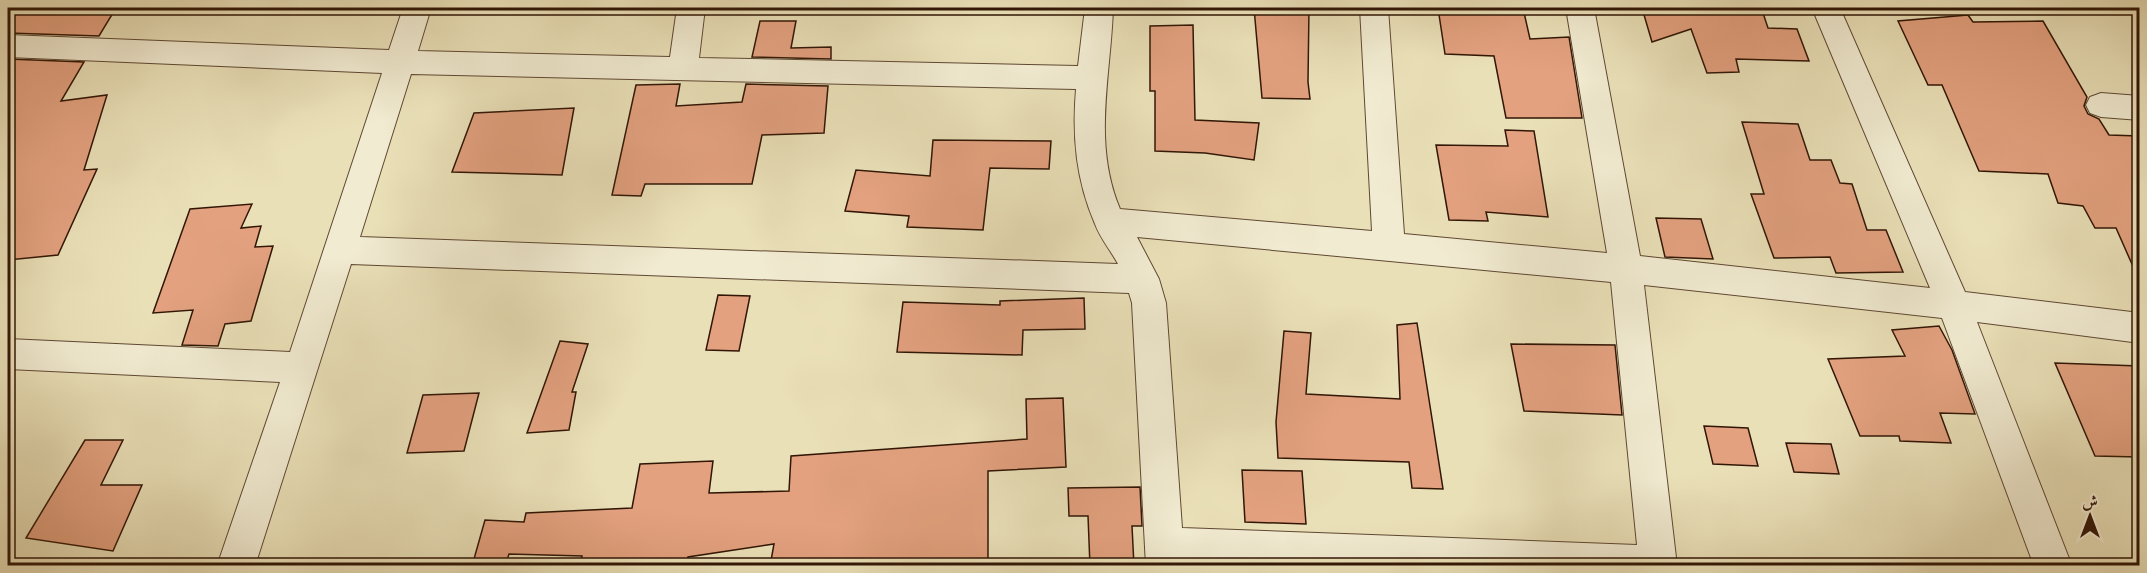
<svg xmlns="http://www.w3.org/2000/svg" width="2147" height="573" font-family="'IM FELL French Canon',Amiri,serif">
	<rect width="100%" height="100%" fill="#eae0b8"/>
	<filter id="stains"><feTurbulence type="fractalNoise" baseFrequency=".00333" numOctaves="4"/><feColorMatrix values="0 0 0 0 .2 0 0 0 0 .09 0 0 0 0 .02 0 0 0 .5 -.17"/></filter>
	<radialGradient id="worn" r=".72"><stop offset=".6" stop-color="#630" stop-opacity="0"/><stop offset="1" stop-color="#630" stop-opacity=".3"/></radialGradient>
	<g fill="#e3a17f" stroke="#311606" stroke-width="1.5">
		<polygon points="8,8 116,8 99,36 8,33"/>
		<polygon points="1254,8 1309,8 1308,82 1310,99 1262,98"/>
		<polygon points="1438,8 1523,8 1530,39 1569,37 1582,118 1506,118 1494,56 1445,54"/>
		<polygon points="1642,8 1762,10 1768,28 1797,29 1809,61 1736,59 1739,72 1707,73 1691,29 1652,42"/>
		<polygon points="1968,15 1973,22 2043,21 2087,97 2084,106 2088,114 2099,119 2109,135 2139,136 2139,280 2116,228 2095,228 2083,206 2058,203 2048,174 1979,171 1942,85 1928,85 1898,21"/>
		<polygon points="760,21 796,21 791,48 831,47 831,59 752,57"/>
		<polygon points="1193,25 1195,120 1259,123 1254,160 1205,153 1155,151 1155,91 1150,91 1150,26"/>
		<polygon points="8,59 84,62 61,101 107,95 84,170 97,169 58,255 8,260"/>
		<polygon points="680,84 676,106 742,102 746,84 828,86 824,133 762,135 752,184 645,184 641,196 612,195 636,85"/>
		<polygon points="574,108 562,175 452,172 474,113"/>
		<polygon points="1742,122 1798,124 1810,160 1831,160 1840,183 1852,184 1867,230 1886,230 1903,272 1836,273 1830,257 1774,258 1751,194 1764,194"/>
		<polygon points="1505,130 1534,131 1548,217 1486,212 1488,221 1449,220 1436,145 1508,146"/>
		<polygon points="933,140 1051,141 1049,169 990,168 983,230 907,227 909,216 845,211 856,170 930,176"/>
		<polygon points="252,204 241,228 261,226 255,247 273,246 251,321 225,324 218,346 182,345 193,310 153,313 190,209"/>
		<polygon points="1656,218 1701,219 1713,259 1665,257"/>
		<polygon points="718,295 750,296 739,351 706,350"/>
		<polygon points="1084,298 1085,329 1023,330 1022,355 897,352 903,302 1000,305 1000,301"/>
		<polygon points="1417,323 1443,489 1412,488 1409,462 1278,458 1276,422 1284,331 1311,333 1306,394 1400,399 1397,325"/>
		<polygon points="1939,326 1952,350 1975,414 1940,413 1951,443 1900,441 1899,436 1860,436 1828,359 1905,356 1892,330"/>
		<polygon points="560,341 588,344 572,392 576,392 569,430 527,433"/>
		<polygon points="1511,344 1615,345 1622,415 1524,411"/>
		<polygon points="2055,363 2139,366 2139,457 2095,456"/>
		<polygon points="479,393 464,451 407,453 423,395"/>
		<polygon points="1063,398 1066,467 988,471 988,559 863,566 770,566 774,544 688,557 687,563 636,560 635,566 580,566 582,556 509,554 505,566 472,566 485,520 524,522 526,513 632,508 640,464 713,461 709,493 789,491 791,456 1027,439 1026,399"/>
		<polygon points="1704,426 1748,428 1758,466 1713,464"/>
		<polygon points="85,440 123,440 101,485 142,485 113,551 26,538"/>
		<polygon points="1786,443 1831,444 1839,474 1794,472"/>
		<polygon points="1242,470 1302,471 1306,524 1245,522"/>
		<polygon points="1140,487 1142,526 1132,526 1134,566 1090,566 1088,516 1069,516 1068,488"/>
	</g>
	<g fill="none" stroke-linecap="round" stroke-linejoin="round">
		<g stroke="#5f4832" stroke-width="2">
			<g id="minor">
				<path d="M403,8h28l-13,43 252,6 7,-49h28l-6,50 379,8 7,-58h28c-2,67 -21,135 7,201l252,22 -12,-223h28l16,226 203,19 -41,-245h28l46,248 290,32 -118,-280h28l125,284 175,21v30l-163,-21 95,244h-38l-92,-248 -298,-33 33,281h-531l-14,-263 -3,-10 -778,-29 -96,302h-38l63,-184 -272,-13v-30l282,13 92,-279 -374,-16v-22l381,15zM411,74l665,15c-4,48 0,91 19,135 5,14 16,27 23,40l-758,-27zM1137,237l474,45 26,263 -455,-17 -16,-225 -7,-24z"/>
				<polygon points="2101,93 2140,96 2140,120 2101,117 2090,113 2086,105 2090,97"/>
			</g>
		</g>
		<use href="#minor" fill="#f1ebd1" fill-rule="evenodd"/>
	</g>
	<rect width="2147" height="573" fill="none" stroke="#eae0b8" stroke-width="30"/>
	<rect x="9" y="9" width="2129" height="555" fill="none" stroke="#311606" stroke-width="3"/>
	<rect x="15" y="15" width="2117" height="543" fill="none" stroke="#311606" stroke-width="1.5"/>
	<g transform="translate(2090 516)" stroke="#f1ebd1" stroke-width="4.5" paint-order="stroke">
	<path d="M0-4.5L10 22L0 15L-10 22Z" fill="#311606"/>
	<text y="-9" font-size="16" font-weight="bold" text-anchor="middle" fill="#311606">ش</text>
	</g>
	<rect width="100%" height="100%" filter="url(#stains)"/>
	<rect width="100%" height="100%" fill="url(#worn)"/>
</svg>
